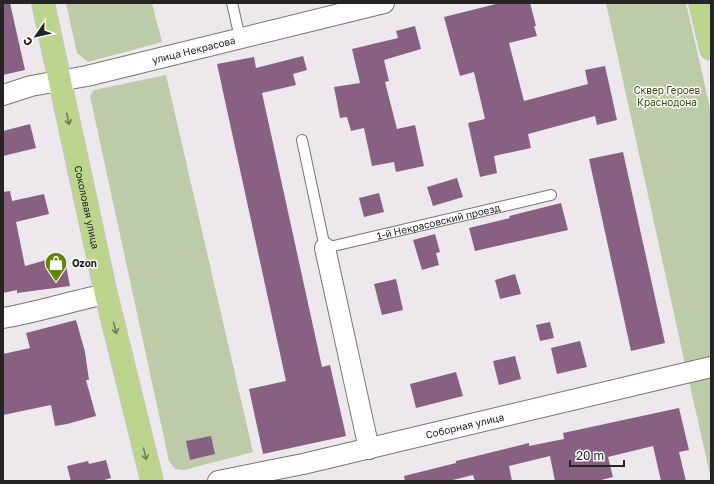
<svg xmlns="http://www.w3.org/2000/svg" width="714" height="484" font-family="'Golos Text',sans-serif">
	<rect width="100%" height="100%" fill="#ede8ec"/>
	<g fill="#bdcba9">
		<polygon points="66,3 152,3 162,42 88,62 77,53"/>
		<polygon points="606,3 686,3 711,112 711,358 685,364"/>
		<polygon points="166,75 253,452 184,470 175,469 169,461 90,96 94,90"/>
		<polygon points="711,376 711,479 689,381"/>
	</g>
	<g fill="#886081">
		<polygon points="3,3 10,3 25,70 3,75"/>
		<polygon points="500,3 530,3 536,26 534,26 537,36 509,43 524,101 588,84 585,70 605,66 617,120 597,125 595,116 528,134 531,148 494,156 497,173 480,177 468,123 485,119 474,72 460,76 444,17"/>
		<polygon points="415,26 421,49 384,60 389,81 385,82 397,129 415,125 424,166 396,172 394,162 372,166 364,128 351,131 347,117 340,118 334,87 360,83 352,49 398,38 396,31"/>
		<polygon points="303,56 307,70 293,74 296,85 262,93 322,367 330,365 346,436 263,454 249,389 286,381 217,64 254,57 256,68"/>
		<polygon points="30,124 36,148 3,156 3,131"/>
		<polygon points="623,152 665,343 631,351 589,159"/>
		<polygon points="457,178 463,197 433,206 427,187"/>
		<polygon points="10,191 12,201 44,194 49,214 16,222 25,266 64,255 70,286 17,293 17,290 3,293 3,192"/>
		<polygon points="379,193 384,212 364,217 359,198"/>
		<polygon points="561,203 568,230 475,251 469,228 510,218 509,216"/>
		<polygon points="435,234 440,252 436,253 439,265 422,270 413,240"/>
		<polygon points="515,274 521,294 500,299 495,280"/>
		<polygon points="396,279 403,310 382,315 374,284"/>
		<polygon points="76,320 85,352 89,380 86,380 96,416 67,424 55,426 51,405 3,415 3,354 30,348 26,333"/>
		<polygon points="550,322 554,338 540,341 536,325"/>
		<polygon points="580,341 587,367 557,374 551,348"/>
		<polygon points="515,356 521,379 499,385 493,361"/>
		<polygon points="456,372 463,396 416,408 410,384"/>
		<polygon points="679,408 689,450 679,452 686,481 661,481 653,446 608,457 613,477 597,481 555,481 550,456 509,466 512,481 475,481 473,475 449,481 405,481 404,476 456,463 456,461 529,443 529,446 564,439 563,433"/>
		<polygon points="211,436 215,454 190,460 186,441"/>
		<polygon points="106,460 111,478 101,481 71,481 67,466 88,461 89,464"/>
	</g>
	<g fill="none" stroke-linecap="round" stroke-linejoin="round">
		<g stroke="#797578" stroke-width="12">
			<g id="lane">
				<polyline points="232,3 240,38"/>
				<path id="s1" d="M302,140l23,108 226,-53"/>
			</g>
		</g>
		<g stroke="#797578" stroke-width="22">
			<g id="street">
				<path id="s2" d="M3,95l28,-9 56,-10 297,-73"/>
				<polyline points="325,248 369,449"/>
				<path d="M3,318c35,-6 69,-17 103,-24"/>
				<path id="s3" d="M218,481l85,-17 408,-97"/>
			</g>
		</g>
		<g stroke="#c6c6c6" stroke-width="24">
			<g id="primary">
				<path id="s4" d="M43,3l63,291 46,187"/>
				<polyline points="700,3 711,49"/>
			</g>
		</g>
		<use href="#lane" stroke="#fff" stroke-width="10"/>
		<use href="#street" stroke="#fff" stroke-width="20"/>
		<use href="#primary" stroke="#bcd58c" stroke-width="22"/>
	</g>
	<defs><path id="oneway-shaft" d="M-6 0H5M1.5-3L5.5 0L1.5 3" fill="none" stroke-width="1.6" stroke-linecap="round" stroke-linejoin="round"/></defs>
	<g stroke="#707c58">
		<use href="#oneway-shaft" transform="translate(68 119) rotate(78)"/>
		<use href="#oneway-shaft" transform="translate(115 328) rotate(76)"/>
		<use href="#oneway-shaft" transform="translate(145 454) rotate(76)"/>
	</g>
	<defs>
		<g id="shop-pin" transform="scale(1.15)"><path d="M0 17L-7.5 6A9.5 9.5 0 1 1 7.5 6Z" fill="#628607" stroke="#fff"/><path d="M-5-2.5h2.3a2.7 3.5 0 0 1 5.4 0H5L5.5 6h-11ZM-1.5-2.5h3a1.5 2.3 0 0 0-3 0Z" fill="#fff"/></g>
	</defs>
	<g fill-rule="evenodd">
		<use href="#shop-pin" x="56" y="263"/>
	</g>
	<g text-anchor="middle" stroke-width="3" stroke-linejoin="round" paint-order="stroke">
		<g font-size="10" fill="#252324" stroke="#fff">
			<text dy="4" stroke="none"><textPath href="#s2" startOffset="196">улица Некрасова</textPath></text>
			<text dy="4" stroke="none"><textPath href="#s4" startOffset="209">Соколовая улица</textPath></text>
			<text dy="4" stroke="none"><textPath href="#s1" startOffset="227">1-й Некрасовский проезд</textPath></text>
			<text dy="4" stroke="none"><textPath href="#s3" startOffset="253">Соборная улица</textPath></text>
		</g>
		<g font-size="10" fill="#3b5308" stroke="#fff">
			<text x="667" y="94">Сквер Героев<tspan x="667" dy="12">Краснодона</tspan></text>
		</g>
		<g font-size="10" font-weight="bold" fill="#252324" stroke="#fff" text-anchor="start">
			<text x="72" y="267">Ozon</text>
		</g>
	</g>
	<rect width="714" height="484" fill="none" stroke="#252324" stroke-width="8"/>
	<g transform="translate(36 36) rotate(236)" stroke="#ffffff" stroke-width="3" paint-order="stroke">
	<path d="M0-3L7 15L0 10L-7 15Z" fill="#252324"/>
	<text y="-6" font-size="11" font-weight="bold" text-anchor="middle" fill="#252324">С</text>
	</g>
	<path d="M570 460v6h54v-6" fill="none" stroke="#252324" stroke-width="2"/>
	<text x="576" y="460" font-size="12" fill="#252324" stroke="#ffffff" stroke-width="3" paint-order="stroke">20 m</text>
</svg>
